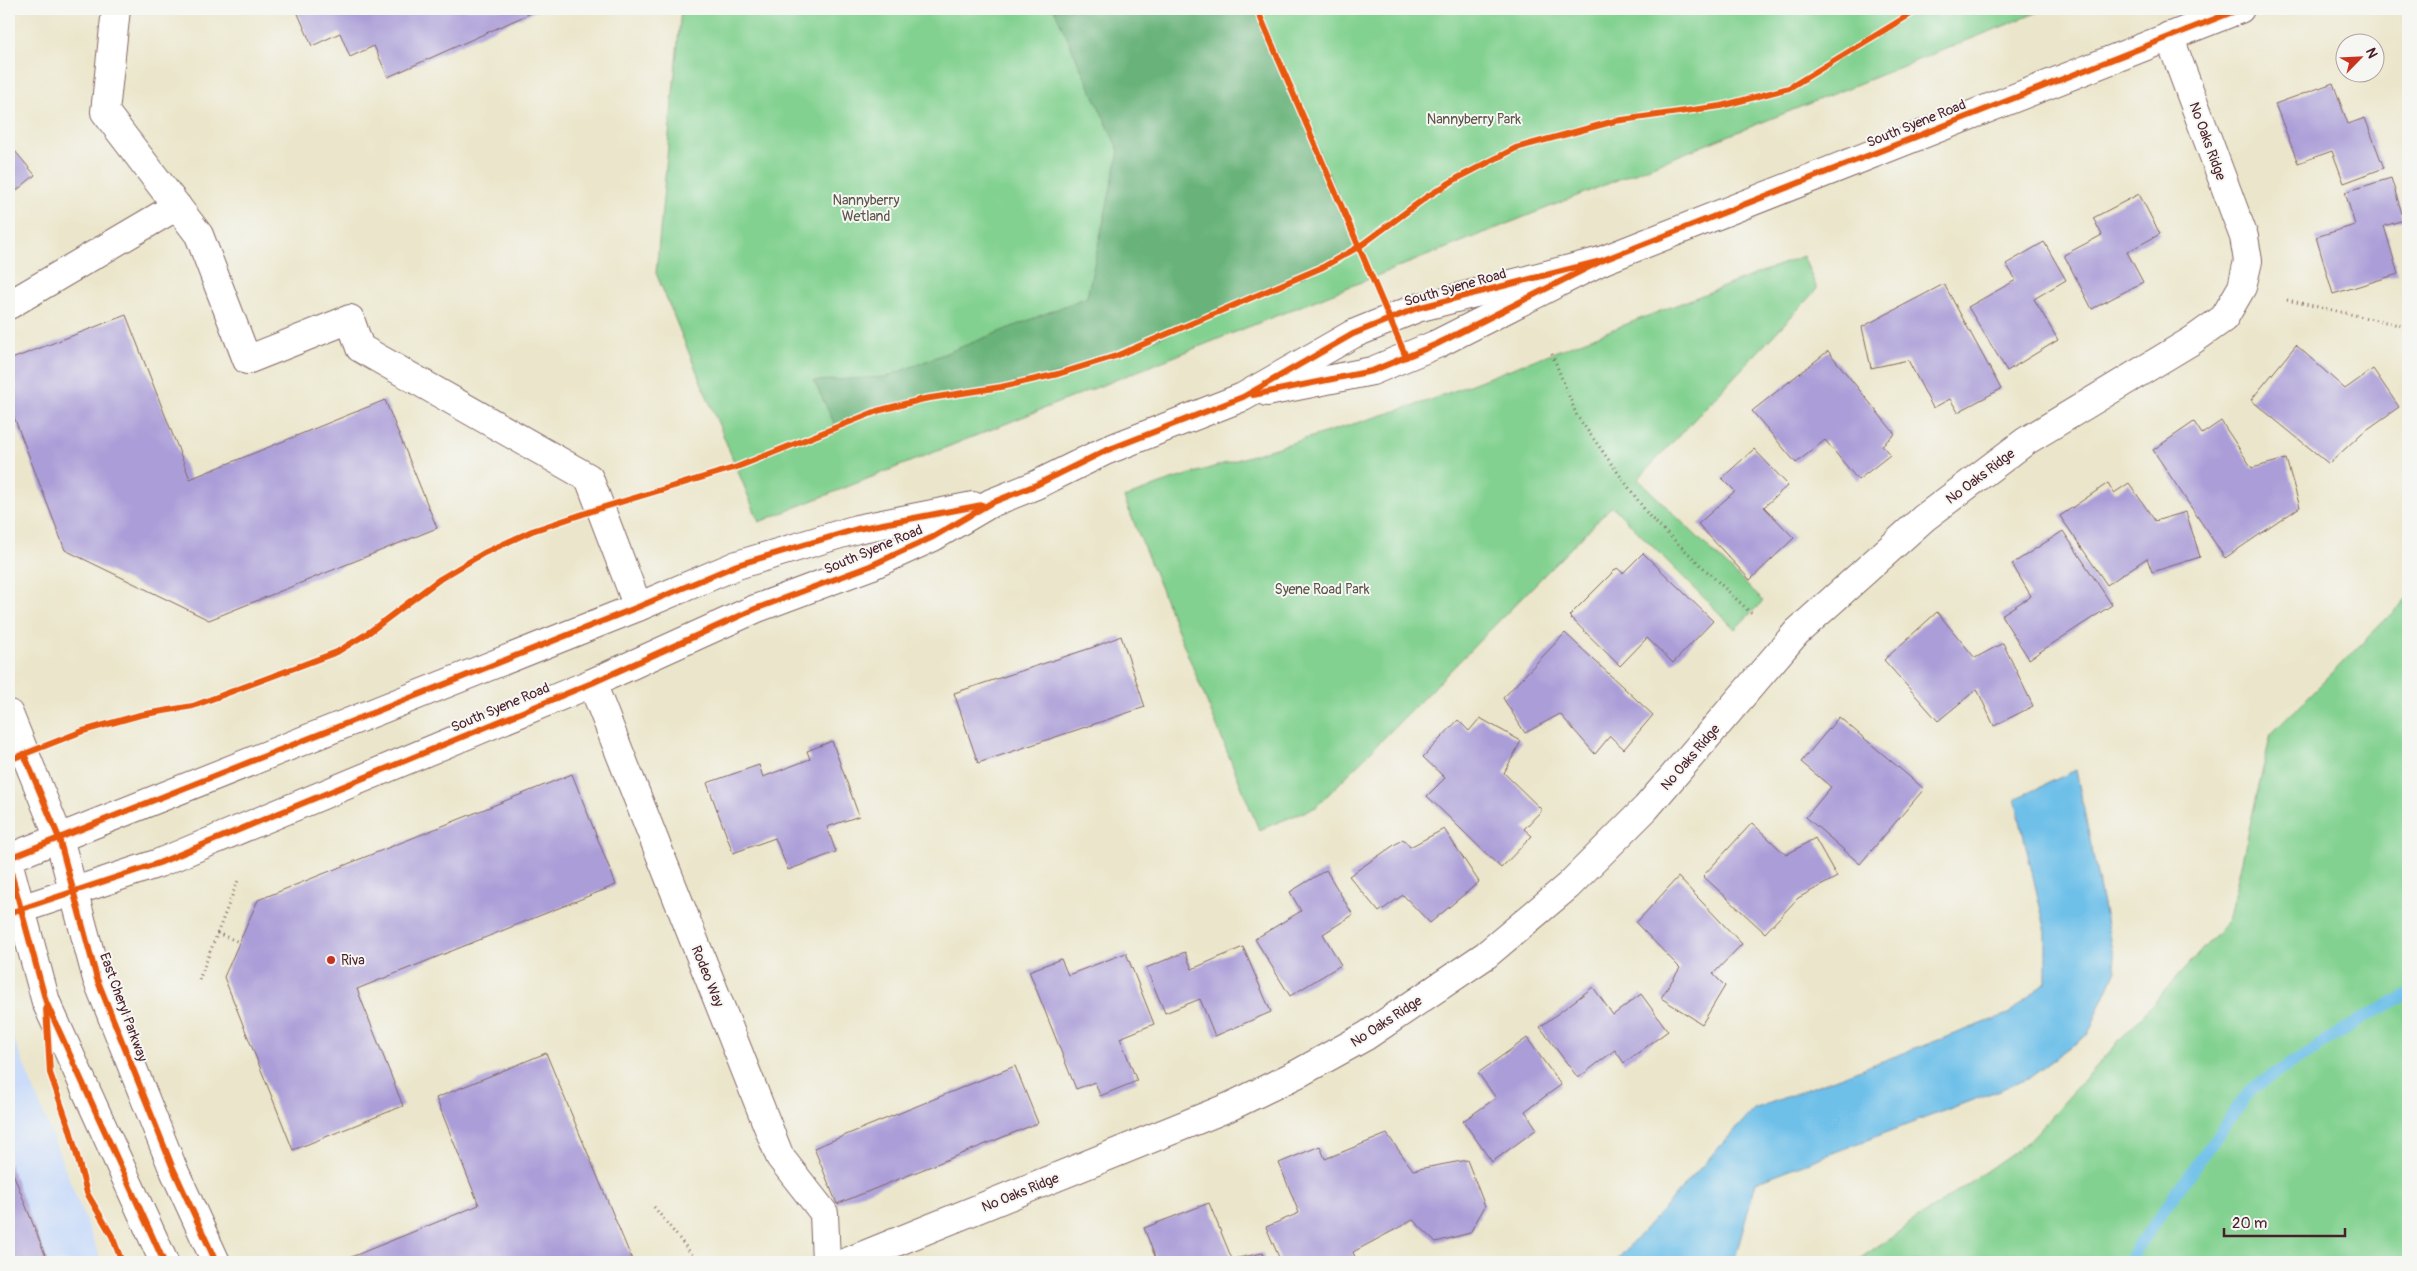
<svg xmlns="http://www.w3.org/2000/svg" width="2417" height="1271" font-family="Pangolin,sans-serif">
	<rect width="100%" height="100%" fill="#f6f6f2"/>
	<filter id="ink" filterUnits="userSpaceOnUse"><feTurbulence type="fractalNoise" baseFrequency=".02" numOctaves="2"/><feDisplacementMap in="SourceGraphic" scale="10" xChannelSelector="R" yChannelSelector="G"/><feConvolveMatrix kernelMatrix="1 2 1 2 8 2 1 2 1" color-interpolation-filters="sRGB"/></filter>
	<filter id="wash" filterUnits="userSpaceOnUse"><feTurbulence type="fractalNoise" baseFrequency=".0096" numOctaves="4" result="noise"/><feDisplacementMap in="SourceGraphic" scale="20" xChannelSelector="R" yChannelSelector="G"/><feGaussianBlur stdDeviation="1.12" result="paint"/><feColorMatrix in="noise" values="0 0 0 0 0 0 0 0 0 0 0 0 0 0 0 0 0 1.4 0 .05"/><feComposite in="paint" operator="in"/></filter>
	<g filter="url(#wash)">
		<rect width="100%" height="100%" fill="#ebe6cb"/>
		<polygon fill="#cadcf9" points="9,1027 102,1262 9,1262"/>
		<g fill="#82d190" stroke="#66785e">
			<polygon points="681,9 2046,9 759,522 656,273"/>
			<polygon points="1803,256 1817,289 1638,479 1763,601 1735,629 1612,506 1316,807 1259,830 1124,498 1168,481 1425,402"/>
			<polygon points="2408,597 2408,1262 1855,1262 2028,1142 2228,921 2271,734"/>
		</g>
		<polygon fill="#69b37a" stroke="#5a6952" points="1054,9 1257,9 1360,246 1323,267 1116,356 1058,374 1001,387 924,399 877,411 837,429 814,381 886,377 1087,297 1119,151"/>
		<polygon fill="#6ec0e9" stroke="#5c708a" points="2076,770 2116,970 2088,1034 2028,1079 1756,1182 1734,1262 1615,1262 1754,1109 2008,1014 2046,982 2046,932 2015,799"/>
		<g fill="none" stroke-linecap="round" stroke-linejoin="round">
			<polyline stroke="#6ec0e9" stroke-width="12" points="2127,1262 2251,1089 2359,1020 2408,995"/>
		</g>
		<g id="blocks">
			<g fill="#ab9ed8">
				<polygon points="296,9 540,9 388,77 374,46 350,57 340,33 312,46"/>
				<polygon points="2333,83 2348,124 2365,118 2384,168 2344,183 2332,151 2298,163 2275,104"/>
				<polygon points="9,144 35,175 9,197"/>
				<polygon points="2391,178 2404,220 2384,226 2398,274 2333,294 2316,237 2355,225 2345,192"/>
				<polygon points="2139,194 2160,234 2127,252 2143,282 2092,309 2064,255 2102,235 2093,218"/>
				<polygon points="2044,242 2066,280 2034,299 2058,340 2007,371 1968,307 2016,280 2006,264"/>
				<polygon points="1944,284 2001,389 1958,412 1950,399 1933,408 1908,360 1871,368 1862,327"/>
				<polygon points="126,315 190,479 385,400 437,528 209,620 65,550 9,404 9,360"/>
				<polygon points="2296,345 2345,389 2373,369 2399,407 2362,433 2329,464 2251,400"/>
				<polygon points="1828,351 1895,434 1882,445 1890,455 1858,480 1825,440 1796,463 1752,411"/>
				<polygon points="2221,421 2252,468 2286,459 2300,507 2225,558 2153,450 2194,422 2202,434"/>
				<polygon points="1754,449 1788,485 1764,507 1794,538 1750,580 1698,524 1735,491 1722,478"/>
				<polygon points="2108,483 2114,493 2129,483 2155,521 2186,512 2200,557 2152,572 2147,558 2107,585 2060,516"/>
				<polygon points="2063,531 2112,605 2029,659 2001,615 2031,596 2012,564"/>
				<polygon points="1643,553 1713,621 1673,663 1647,638 1620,666 1569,616 1617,568 1623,573"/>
				<polygon points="1937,612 1975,658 2003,643 2033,706 1994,726 1977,689 1938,721 1884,660"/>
				<polygon points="1565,633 1653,715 1624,749 1610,736 1595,754 1560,714 1525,733 1503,698"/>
				<polygon points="1121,636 1145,707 978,763 954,693 1094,647"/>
				<polygon points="1839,717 1924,789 1860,864 1806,817 1831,787 1801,762"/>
				<polygon points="1480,718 1521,741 1504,773 1542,810 1524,829 1532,836 1501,868 1427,796 1445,778 1423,757 1458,720 1469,731"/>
				<polygon points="832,741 859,816 827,827 836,852 788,870 775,838 733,853 707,783 759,765 763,777 810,759 807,751"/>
				<polygon points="572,774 616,885 357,989 403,1106 293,1150 224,977 258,900"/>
				<polygon points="1752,823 1786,855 1815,838 1837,877 1798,898 1765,933 1703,876"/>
				<polygon points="1444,829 1479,882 1430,923 1403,895 1379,912 1349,876 1403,839 1410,847"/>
				<polygon points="1326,870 1353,915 1323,934 1341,965 1290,996 1255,939 1301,911 1290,892"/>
				<polygon points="1678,877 1742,944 1713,974 1725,986 1702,1024 1661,998 1680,968 1636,923"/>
				<polygon points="1243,947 1271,1012 1215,1036 1200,999 1165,1013 1146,968 1185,952 1192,969"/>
				<polygon points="1126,953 1154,1024 1120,1038 1137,1081 1100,1096 1095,1082 1076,1089 1029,971 1061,959 1068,975"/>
				<polygon points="1593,987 1613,1015 1641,994 1668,1031 1624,1063 1615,1050 1578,1078 1540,1027"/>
				<polygon points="1527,1038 1561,1085 1525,1111 1537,1129 1492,1162 1463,1121 1496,1098 1478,1073"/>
				<polygon points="546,1053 633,1262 339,1262 479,1205 436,1098"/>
				<polygon points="1015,1066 1038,1123 837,1204 814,1148"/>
				<polygon points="1387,1134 1413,1170 1467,1160 1485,1206 1470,1233 1436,1242 1413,1220 1353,1252 1357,1262 1281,1262 1266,1227 1299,1213 1279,1163 1320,1146 1325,1159"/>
				<polygon points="9,1163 48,1262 9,1262"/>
				<polygon points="1209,1203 1232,1259 1263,1253 1265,1262 1157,1262 1144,1228"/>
			</g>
		</g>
	</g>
	<g filter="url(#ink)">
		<use href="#blocks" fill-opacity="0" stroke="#826563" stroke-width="1"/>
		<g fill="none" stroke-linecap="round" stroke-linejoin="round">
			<g stroke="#826563" stroke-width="30">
				<g id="minor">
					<polyline points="116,9 105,112 199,235 247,360 350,319 360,348 589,478 638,607"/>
					<polyline points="9,305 177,206"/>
					<polyline points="1267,392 1372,371 1437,344 1601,261 2240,9"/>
					<polyline points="592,683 780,1157 824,1213 826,1262"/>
					<polyline points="9,714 59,838 97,979 172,1166 216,1262"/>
					<polyline points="9,858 638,607 737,565 857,529 973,506"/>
					<polyline points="9,865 46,1002 164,1262"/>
					<polyline points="9,913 159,863 592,683 755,609 870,566 933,537 991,503 1036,485 1105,451 1243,397 1353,334 1417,308 1601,261"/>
					<polyline points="847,1262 1229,1107 1299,1073 1366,1036 1486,955 1568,886 1646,808 1797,632 1924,518 2026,441 2193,340 2224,318 2242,287 2248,261 2244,237 2169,36"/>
				</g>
			</g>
			<g stroke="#826563" stroke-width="3" stroke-dasharray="1 4" stroke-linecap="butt">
				<polyline points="2287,300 2408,327"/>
				<polyline points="1552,354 1577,416 1650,517 1751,613"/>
				<polyline points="217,933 239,942"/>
				<polyline points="199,980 239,878"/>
				<polyline points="654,1207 698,1262"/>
			</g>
			<use href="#minor" stroke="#fff" stroke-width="28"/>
			<g stroke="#f6f6f2" stroke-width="9">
				<g id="cycleway">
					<polyline points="1257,9 1406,357"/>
					<polyline points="1253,395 1372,371 1437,344 1601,261 2240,9"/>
					<polyline points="24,754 59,838 97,979 172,1166 216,1262"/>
					<polyline points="9,760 83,731 140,715 193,706 337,652 368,633 440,579 484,553 532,531 601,508 737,467 877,411 924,399 1001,387 1058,374 1116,356 1323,267 1360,246 1428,196 1456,179 1516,148 1615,121 1721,106 1789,88 1919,9"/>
					<polyline points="9,858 638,607 737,565 857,529 982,505"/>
					<polyline points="9,865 46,1002 164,1262"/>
					<polyline points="9,913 159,863 592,683 755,609 870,566 933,537 991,503 1036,485 1105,451 1243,397 1353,334 1417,308 1601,261"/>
					<polyline points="46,1007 50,1073 70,1130 87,1193 112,1236 122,1262"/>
				</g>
			</g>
			<use href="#cycleway" stroke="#e8590c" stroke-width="6"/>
		</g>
	</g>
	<circle fill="#c8321e" stroke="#f6f6f2" stroke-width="2" cx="331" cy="960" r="5"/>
	<g text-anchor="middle" stroke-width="4" stroke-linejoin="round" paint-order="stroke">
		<g font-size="14" fill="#5b5449" stroke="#f6f6f2">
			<text x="1474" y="124">Nannyberry Park</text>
			<text x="866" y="205">Nannyberry<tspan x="866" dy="16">Wetland</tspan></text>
			<text x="1322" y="594">Syene Road Park</text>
		</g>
		<g font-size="14" fill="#4a1f2b" stroke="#f6f6f2">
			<text transform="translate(1916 123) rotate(-22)" y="5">South Syene Road</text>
			<text transform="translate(2208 141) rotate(70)" y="5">No Oaks Ridge</text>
			<text transform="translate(1455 287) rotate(-16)" y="5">South Syene Road</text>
			<text transform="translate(1980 476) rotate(-37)" y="5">No Oaks Ridge</text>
			<text transform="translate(873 549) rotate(-23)" y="5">South Syene Road</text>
			<text transform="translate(500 707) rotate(-23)" y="5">South Syene Road</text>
			<text transform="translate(1690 757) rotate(-49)" y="5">No Oaks Ridge</text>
			<text transform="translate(708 976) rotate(68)" y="5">Rodeo Way</text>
			<text transform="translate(124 1007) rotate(70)" y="5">East Cheryl Parkway</text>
			<text transform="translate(1386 1021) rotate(-33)" y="5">No Oaks Ridge</text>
			<text transform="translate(1020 1192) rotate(-22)" y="5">No Oaks Ridge</text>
		</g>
		<g font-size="14" fill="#4a1f2b" stroke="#f6f6f2" text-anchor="start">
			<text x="341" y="965">Riva</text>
		</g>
	</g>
	<rect width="2417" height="1271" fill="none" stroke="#f6f6f2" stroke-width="30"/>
	<g transform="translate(2360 58) rotate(66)"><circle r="24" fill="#f6f6f2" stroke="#b1a0a2"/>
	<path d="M0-4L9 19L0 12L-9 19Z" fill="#c8321e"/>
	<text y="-8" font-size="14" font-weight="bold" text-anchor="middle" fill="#4a1f2b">N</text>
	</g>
	<path d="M2224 1228v8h121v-8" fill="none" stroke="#4a1f2b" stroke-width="2.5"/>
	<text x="2232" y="1228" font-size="15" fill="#4a1f2b" stroke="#f6f6f2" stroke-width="4" paint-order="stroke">20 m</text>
</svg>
